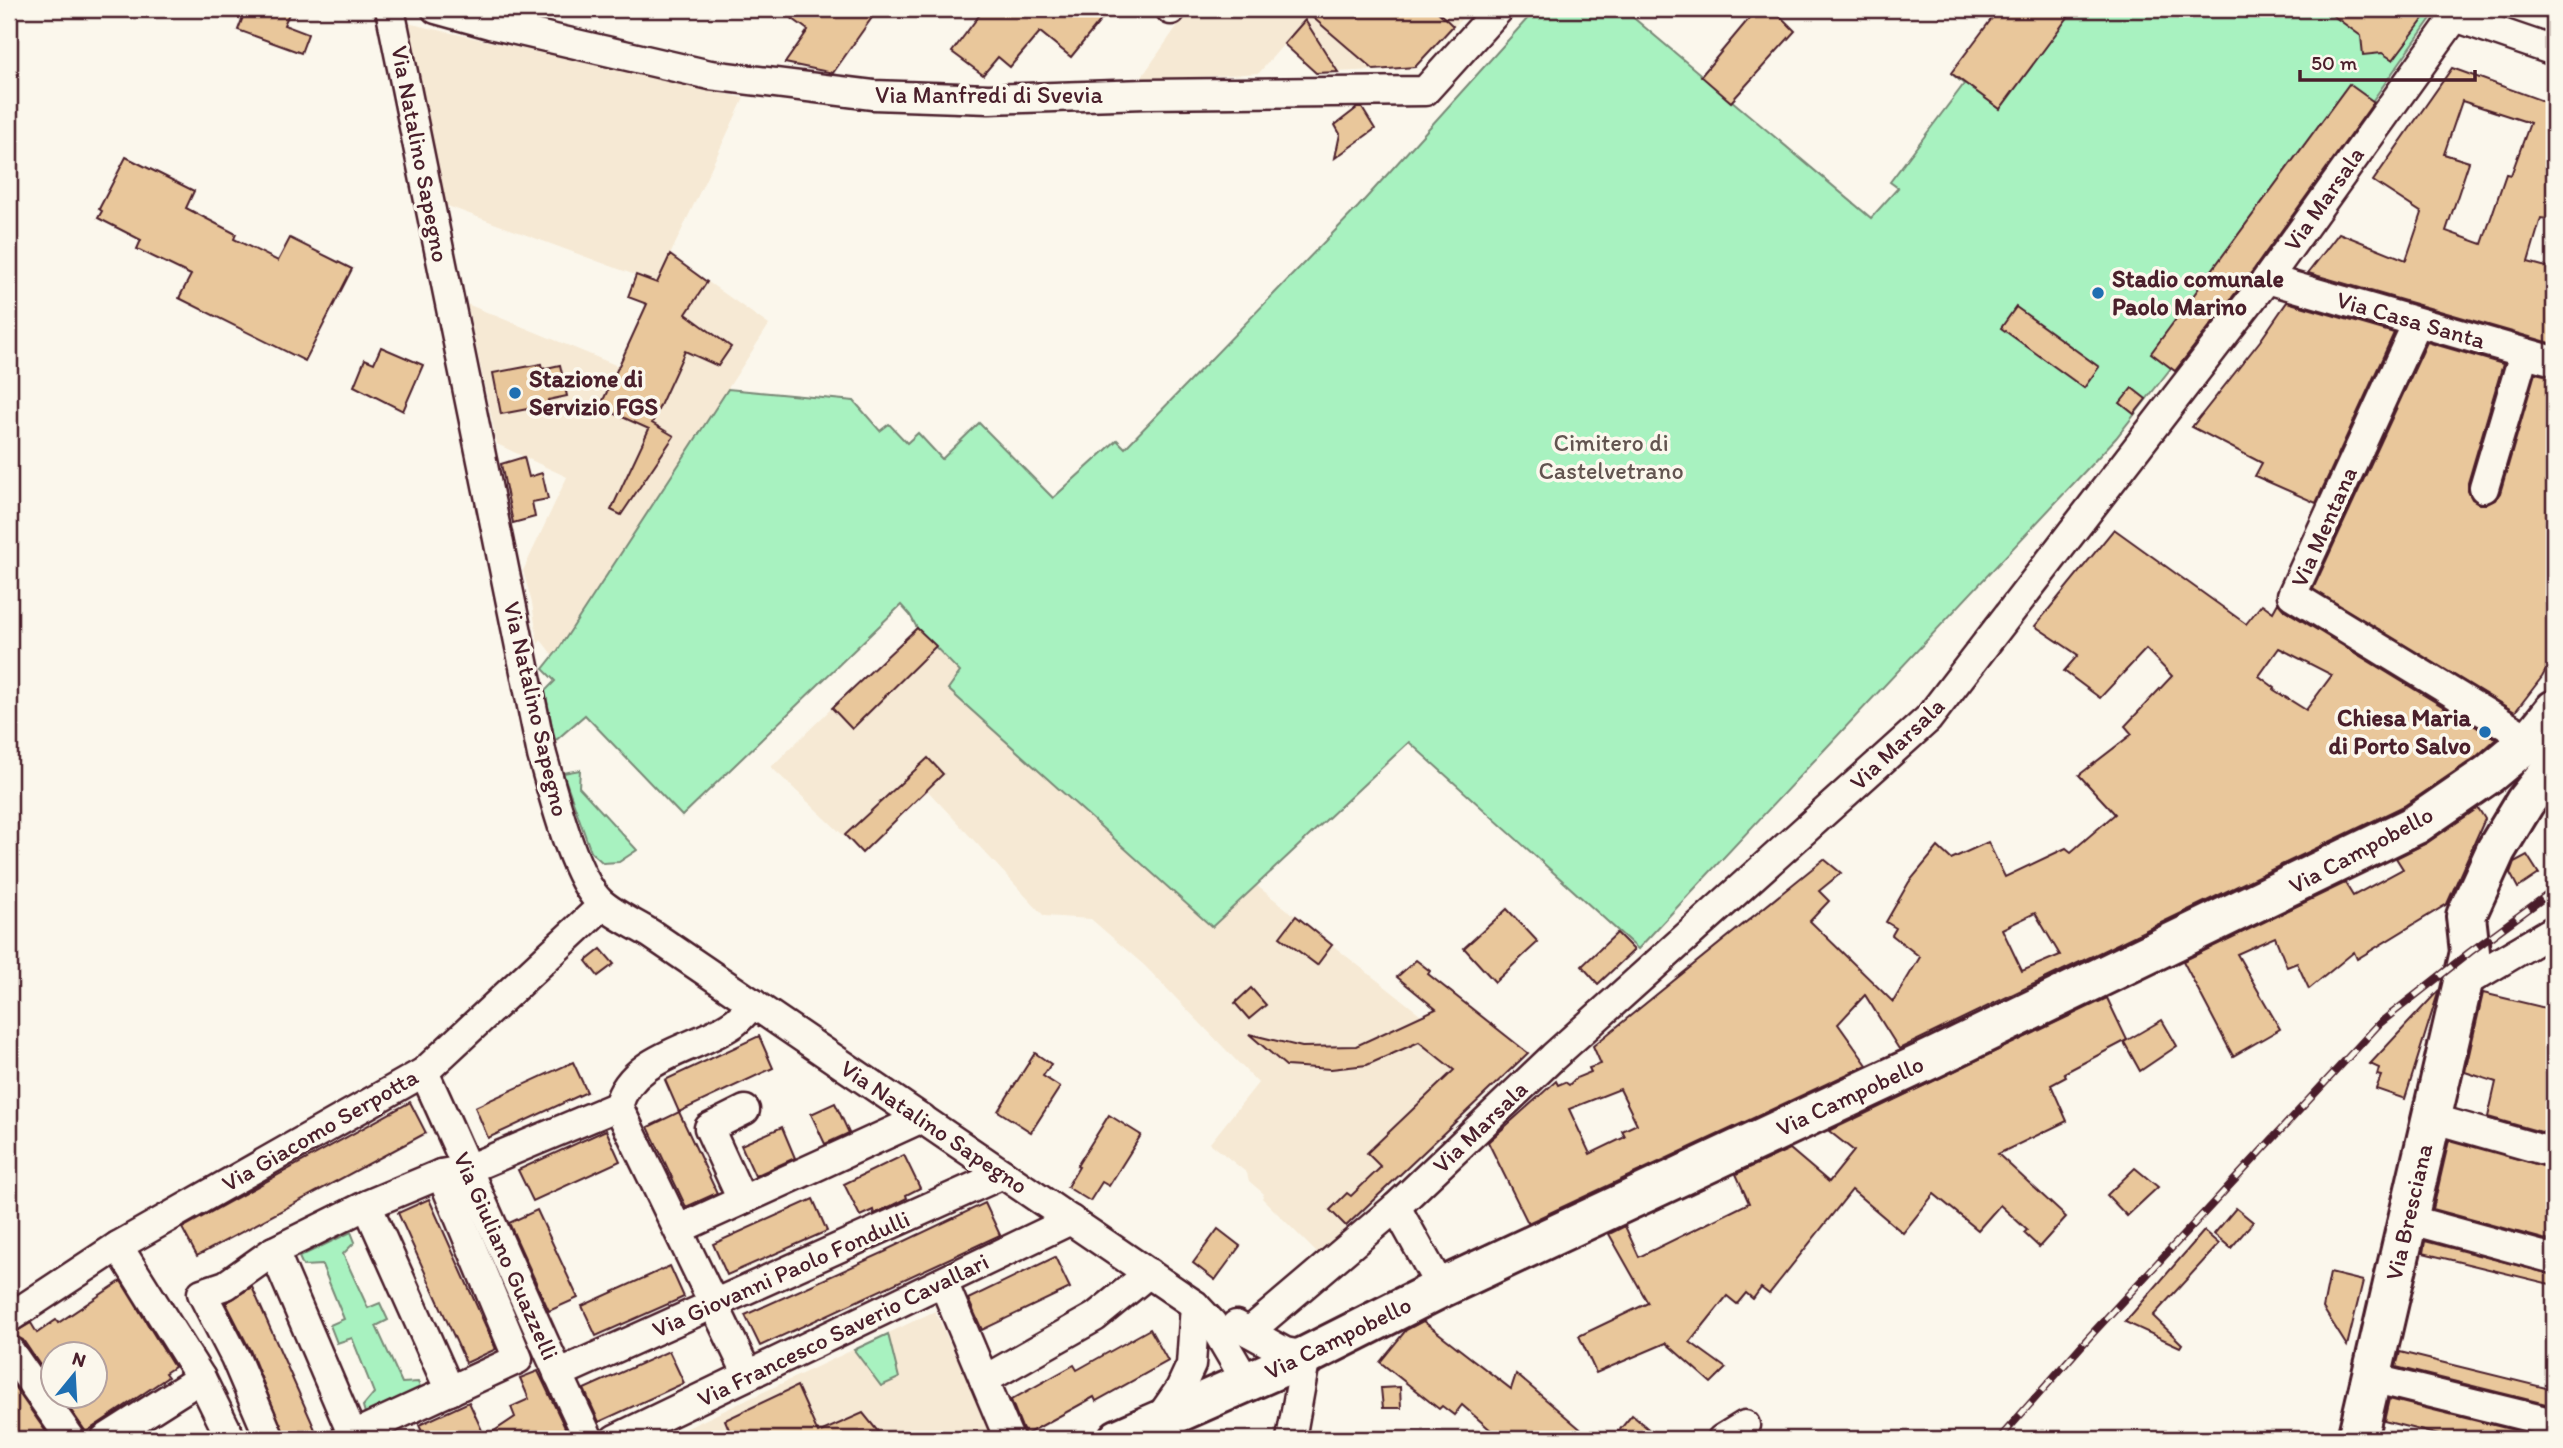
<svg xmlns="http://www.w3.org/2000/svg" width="2563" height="1448" font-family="Itim,sans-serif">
	<rect width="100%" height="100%" fill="#fbf7ec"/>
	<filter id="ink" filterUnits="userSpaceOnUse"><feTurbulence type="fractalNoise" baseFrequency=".0143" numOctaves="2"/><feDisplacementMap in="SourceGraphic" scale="14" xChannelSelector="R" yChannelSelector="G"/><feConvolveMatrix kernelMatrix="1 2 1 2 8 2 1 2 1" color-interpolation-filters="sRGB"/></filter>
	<g filter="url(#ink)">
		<g fill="#f6e9d4">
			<polygon points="1189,9 1471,9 1415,68 1316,73 1284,44 1259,73 1139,81"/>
			<polygon points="407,23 744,98 670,255 769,325 554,657 541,640 538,644 532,603 523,571 567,477 497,444 467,304 618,366 647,304 628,297 635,275 445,205"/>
			<polygon points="936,646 961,673 948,689 1212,927 1256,885 1500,1077 1346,1226 1320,1256 1262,1198 1264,1194 1249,1181 1247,1173 1210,1143 1258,1083 1145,966 1091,919 1044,916 927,790 862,853 771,767 832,708 853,729"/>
			<polygon points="935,1311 995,1439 688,1439 683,1430"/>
		</g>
		<g fill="#a8f2c0" stroke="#798876" stroke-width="2">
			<polygon points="1536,9 1623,9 1871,218 1898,188 1890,182 1964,84 1952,74 2000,9 2423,9 2432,17 2373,100 2379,105 2181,375 2171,368 2116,438 1638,949 1409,742 1212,927 948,689 960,672 917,628 910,615 901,605 682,816 585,715 555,741 545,691 555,681 543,669 558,650 728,389 854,401 880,431 889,424 907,443 918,433 942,459 979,423 1053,498 1117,440 1125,448 1358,207"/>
			<polygon points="580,770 579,787 637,850 619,862 603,863 591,852 563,773"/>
			<polygon points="351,1232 355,1242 343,1254 368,1308 380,1303 388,1320 376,1326 402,1383 418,1382 422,1391 366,1417 363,1406 374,1393 352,1338 337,1343 330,1325 344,1319 322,1265 303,1266 299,1257"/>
			<polygon points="888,1334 899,1378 881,1386 854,1350"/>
		</g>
		<g fill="#e9c79b" stroke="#4a1f2b" stroke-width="2" fill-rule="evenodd">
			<polygon points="246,9 291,9 284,25 308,34 301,53 238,30"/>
			<polygon points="779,9 878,9 833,73 785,63 808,30"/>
			<polygon points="984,9 1110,9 1071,57 1040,32 1010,67 998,57 983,75 952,52"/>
			<polygon points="1303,9 1435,9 1453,26 1415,67 1374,70"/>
			<polygon points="1757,9 1773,9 1795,31 1731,102 1701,76"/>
			<polygon points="1999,9 2074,9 2000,109 1951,73"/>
			<polygon points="2324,9 2414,9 2425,17 2393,60 2382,53 2363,55 2361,36"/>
			<polygon points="1305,20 1338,72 1316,73 1284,44"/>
			<path d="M2452,68l102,37v92l-6,22 -7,-1 -13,44 26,7v75l-246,-71 31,-40 67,27 16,-47 -49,-32zM2462,101l68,22 -19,52 -5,-1 -24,70 -36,-13 23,-69 -25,-8z"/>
			<polygon points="2349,84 2374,102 2254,269 2175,371 2151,353"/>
			<polygon points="1357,108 1362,108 1375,129 1335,158 1340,134 1335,125"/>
			<polygon points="126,157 194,191 186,208 236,234 234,239 278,261 290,238 352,269 305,361 179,298 191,275 137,249 141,240 98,218 102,211 99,209"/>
			<polygon points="670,255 707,282 686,314 731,347 718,366 685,351 652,423 674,436 621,515 611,510 649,429 600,407 647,304 628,297 636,275 657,283"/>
			<polygon points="2287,302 2394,333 2316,503 2255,476 2262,463 2192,427 2260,341"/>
			<polygon points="2016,307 2099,367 2084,388 2001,328"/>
			<polygon points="2427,342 2503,364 2468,483 2468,491 2472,499 2480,504 2487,504 2495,500 2500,493 2535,373 2554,377 2554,656 2542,677 2515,712 2313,589"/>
			<polygon points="381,347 423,365 403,411 354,386 365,359 374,363"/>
			<polygon points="541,364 542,369 560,365 567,396 548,400 549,405 501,414 493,373"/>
			<polygon points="2132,388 2146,399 2134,414 2120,403"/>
			<polygon points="524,457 529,477 542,473 548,499 532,502 535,517 513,523 501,464"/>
			<path d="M2114,529l132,95 16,-20 11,8 5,-9 5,6 213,130 -20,18 -72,49 -505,243 -34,-54 -27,29 29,41 -339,158 -40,-81 68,-61 2,4 7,-3 4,3 7,-7 15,-6 -2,-4 12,-4 -8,-18 231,-187 17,14 -22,18 10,10 -19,20 83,81 27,-45 -28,-22 4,-7 -10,-6 23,-40 29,-35 13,12 37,-17 17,35 61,-29 5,4 44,-38 -36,-39 53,-41 -7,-8 47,-50 -26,-27 -46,49 -36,-27 14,-16 -43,-29zM2279,648l53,27 -26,35 -32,-20 1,-2 -16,-12zM2035,913l25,42 -38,16 -20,-42zM1620,1089l17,35 -15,7 3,6 -35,17 -21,-45z"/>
			<polygon points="917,628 936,646 852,729 832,708"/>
			<polygon points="928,758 943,774 862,853 845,835"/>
			<polygon points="2478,808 2485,819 2447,904 2357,959 2354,952 2309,989 2297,963 2287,967 2275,937 2237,954 2280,1029 2233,1056 2183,961 2345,883 2353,896 2403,869 2396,858 2427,843"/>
			<polygon points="2527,855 2539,874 2518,888 2510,873 2514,862"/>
			<polygon points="1507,909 1538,942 1495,982 1464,948"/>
			<polygon points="1296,916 1332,945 1317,965 1280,937"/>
			<polygon points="1617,933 1634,950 1598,984 1582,966"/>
			<polygon points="601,949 614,964 598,976 586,961"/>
			<polygon points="1416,960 1430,971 1428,974 1528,1053 1346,1226 1330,1210 1347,1193 1351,1196 1381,1167 1367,1153 1454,1070 1419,1042 1367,1065 1331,1069 1286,1066 1249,1034 1302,1047 1356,1046 1436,1009 1397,977"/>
			<polygon points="1251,988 1266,1005 1249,1019 1235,1003"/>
			<polygon points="2439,990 2405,1099 2376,1089 2381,1076 2377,1075 2379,1068 2370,1064"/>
			<polygon points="2483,993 2554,1010 2554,1125 2552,1135 2488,1117 2496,1082 2465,1072"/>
			<polygon points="2107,998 2127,1040 2064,1073 2066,1077 2051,1085 2067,1121 1998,1154 2066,1217 2039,1247 2024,1233 2027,1230 2000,1205 1978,1230 1934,1194 1903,1233 1852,1190 1769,1294 1761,1288 1753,1299 1746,1293 1737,1304 1727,1296 1690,1342 1726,1368 1711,1383 1666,1343 1596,1373 1579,1336 1648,1303 1609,1234 1625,1226 1639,1257 1749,1203 1736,1174 1790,1149 1829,1182 1854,1151 1829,1131"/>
			<polygon points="2162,1020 2177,1046 2140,1071 2124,1042"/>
			<polygon points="759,1036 773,1068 679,1112 665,1080"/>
			<polygon points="1035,1053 1051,1064 1043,1076 1060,1087 1031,1132 998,1111"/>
			<polygon points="573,1062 587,1092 488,1138 475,1107"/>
			<polygon points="410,1102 426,1133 197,1256 182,1228"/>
			<polygon points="835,1103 849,1133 825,1144 811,1114"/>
			<polygon points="679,1112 717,1193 686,1207 648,1127"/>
			<polygon points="1109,1115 1141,1135 1109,1186 1102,1182 1090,1201 1067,1187 1079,1167 1077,1166"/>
			<polygon points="782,1127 795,1158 755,1176 741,1145"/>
			<polygon points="606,1130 620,1161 533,1201 518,1170"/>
			<polygon points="2449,1140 2554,1169 2554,1242 2433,1209"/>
			<polygon points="904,1155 920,1188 906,1195 907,1198 891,1206 874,1214 873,1210 860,1216 844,1184"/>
			<polygon points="2135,1168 2158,1187 2127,1216 2107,1195"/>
			<polygon points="429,1199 496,1349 466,1363 398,1213"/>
			<polygon points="813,1199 827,1231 727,1275 713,1244"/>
			<polygon points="985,1203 1000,1235 760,1346 745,1315 887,1251 886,1250"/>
			<polygon points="2236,1208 2253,1222 2231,1248 2214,1234"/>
			<polygon points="537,1210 578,1298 549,1311 509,1223"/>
			<polygon points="1218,1229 1240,1246 1215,1280 1193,1263"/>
			<polygon points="2204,1231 2219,1244 2153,1316 2182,1344 2180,1347 2125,1322"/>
			<polygon points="2425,1241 2554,1275 2554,1285 2423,1253"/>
			<polygon points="1055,1257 1070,1288 982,1330 968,1299"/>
			<polygon points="670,1266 684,1297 596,1336 582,1306"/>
			<polygon points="2330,1273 2363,1281 2347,1346 2323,1308"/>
			<polygon points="121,1281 174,1367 165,1373 168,1377 86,1432 61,1396 94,1396 94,1354 52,1354 52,1383 23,1340 12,1334 31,1323 37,1333 56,1320 58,1323"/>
			<polygon points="252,1287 317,1434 305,1439 286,1439 250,1350 226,1303"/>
			<polygon points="1423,1321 1511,1389 1516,1374 1592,1439 1501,1439 1462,1405 1454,1415 1442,1406 1439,1409 1380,1362 1406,1330"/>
			<polygon points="1150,1329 1168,1361 1096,1401 1094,1397 1025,1435 1011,1400 1074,1365 1077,1370"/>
			<polygon points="669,1351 684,1383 599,1422 584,1389"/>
			<polygon points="2400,1352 2554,1390 2554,1406 2396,1367"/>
			<polygon points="538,1371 569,1436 561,1439 425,1439 419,1425 469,1402 485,1437 515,1417 511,1407 529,1399 520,1378"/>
			<polygon points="9,1379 51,1439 9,1439"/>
			<polygon points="797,1386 818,1433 863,1413 884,1439 733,1439 725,1420"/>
			<polygon points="1400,1387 1401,1408 1383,1408 1381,1388"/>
			<polygon points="2389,1399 2550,1439 2554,1439 2442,1439 2443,1436 2384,1421"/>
			<polygon points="1632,1415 1660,1439 1612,1439"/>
		</g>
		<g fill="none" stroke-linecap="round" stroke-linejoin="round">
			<g stroke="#4a1f2b" stroke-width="33">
				<g id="minor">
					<path d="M390,9l152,746c11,38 31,121 58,147 14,13 35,22 51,32l544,371 17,18 34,58"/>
					<polyline points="436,9 490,24 710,75 873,95 989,99 1146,94 1425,91 1499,9"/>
					<polyline points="1170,9 1171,10"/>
					<polyline points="2447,9 2455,17 2554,51"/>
					<polyline points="2267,279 2554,361"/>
					<polyline points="2417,323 2292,595 2530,740"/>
					<polyline points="2484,488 2524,353"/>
					<polyline points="2461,985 2554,930"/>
					<path d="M424,1072c56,122 107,246 165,367"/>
					<polyline points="618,1106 748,1375"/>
					<polyline points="2431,1118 2554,1153"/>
					<polyline points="742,1200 709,1128 745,1110"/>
					<polyline points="367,1205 450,1391"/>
					<polyline points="1396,1207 1441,1288"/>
					<polyline points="2407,1219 2554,1259"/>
					<polyline points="679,1229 922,1118"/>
					<polyline points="118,1246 201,1378 231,1439"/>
					<polyline points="274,1251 353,1436"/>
					<polyline points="943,1282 1009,1439"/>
					<polyline points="9,1318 118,1246 424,1072 603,905"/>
					<polyline points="1236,1325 1285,1352 1306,1356 1291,1439"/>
					<polyline points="1249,1332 1396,1207 1553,1057 1928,719 2267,279 2455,17"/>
					<polyline points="9,1350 71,1439"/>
					<polyline points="558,1374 1003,1174"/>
					<polyline points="2371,1378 2554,1423"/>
					<polyline points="984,1380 1095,1317 1149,1273"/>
					<polyline points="1157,1422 1180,1389 1191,1365 1195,1305"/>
					<polyline points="105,1439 201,1378"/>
					<path d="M270,1439l-35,-82 -33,-64 24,-8 48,-34 93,-46 74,-31 27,-5 150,-63c14,-51 78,-56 116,-83 7,-5 13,-13 19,-20"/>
					<polyline points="345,1439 518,1359 441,1174"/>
					<polyline points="615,1439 1071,1220"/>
					<polyline points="1722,1439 1745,1425"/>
				</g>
			</g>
			<g stroke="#4a1f2b" stroke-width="44">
				<g id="secondary">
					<polyline points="1118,1439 1306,1356 1441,1288 1933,1058 2415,825 2489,774 2530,740 2554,710"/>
					<polyline points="2357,1439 2470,952 2466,916 2496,850 2525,802 2554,765"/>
				</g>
			</g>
			<use href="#minor" stroke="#fbf7ec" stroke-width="28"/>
			<use href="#secondary" stroke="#fbf7ec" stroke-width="38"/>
			<g stroke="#4a1f2b" stroke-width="8">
				<polyline id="rail" points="1999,1439 2090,1336 2380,1023 2470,952 2554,890"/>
			</g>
			<use href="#rail" stroke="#fbf7ec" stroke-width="5" stroke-dasharray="16" stroke-linecap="butt"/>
		</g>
	</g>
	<g fill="#1f6fb2" stroke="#fbf7ec" stroke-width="2.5">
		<circle cx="2098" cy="293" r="7"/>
		<circle cx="515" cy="393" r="7"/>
		<circle cx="2485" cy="732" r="7"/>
	</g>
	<g text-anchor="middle" stroke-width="7" stroke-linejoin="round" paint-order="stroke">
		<g font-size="24" fill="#4a1f2b" stroke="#fbf7ec">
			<text x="989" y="103">Via Manfredi di Svevia</text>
			<text transform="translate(420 154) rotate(79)" y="8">Via Natalino Sapegno</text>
			<text transform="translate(2324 199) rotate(-55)" y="8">Via Marsala</text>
			<text transform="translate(2411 320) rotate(16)" y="8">Via Casa Santa</text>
			<text transform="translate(2324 527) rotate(-66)" y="8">Via Mentana</text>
			<text transform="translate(536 709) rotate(77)" y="8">Via Natalino Sapegno</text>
			<text transform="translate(1897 744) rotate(-44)" y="8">Via Marsala</text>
			<text transform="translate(2361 850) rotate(-28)" y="8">Via Campobello</text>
			<text transform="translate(1850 1096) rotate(-25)" y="8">Via Campobello</text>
			<text transform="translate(934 1127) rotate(34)" y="8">Via Natalino Sapegno</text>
			<text transform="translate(1480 1127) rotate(-44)" y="8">Via Marsala</text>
			<text transform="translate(320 1130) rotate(-30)" y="8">Via Giacomo Serpotta</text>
			<text transform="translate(2409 1212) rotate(-77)" y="8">Via Bresciana</text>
			<text transform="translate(506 1256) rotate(66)" y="8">Via Giuliano Guazzelli</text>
			<text transform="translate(781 1274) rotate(-24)" y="8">Via Giovanni Paolo Fondulli</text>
			<text transform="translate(843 1330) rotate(-26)" y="8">Via Francesco Saverio Cavallari</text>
			<text transform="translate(1338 1338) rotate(-26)" y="8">Via Campobello</text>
		</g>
		<g font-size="24" font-weight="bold" fill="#4a1f2b" stroke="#fbf7ec" text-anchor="start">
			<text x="2112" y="287">Stadio comunale<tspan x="2112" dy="28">Paolo Marino</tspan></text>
			<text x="529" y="387">Stazione di<tspan x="529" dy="28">Servizio FGS</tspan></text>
			<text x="2471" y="726" text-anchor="end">Chiesa Maria<tspan x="2471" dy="28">di Porto Salvo</tspan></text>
		</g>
		<g font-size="24" fill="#625450" stroke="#fbf7ec">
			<text x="1611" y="451">Cimitero di<tspan x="1611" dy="28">Castelvetrano</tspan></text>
		</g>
	</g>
	<rect width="2563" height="1448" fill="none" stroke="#fbf7ec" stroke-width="35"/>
	<rect x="18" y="18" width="2528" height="1413" fill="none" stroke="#4a1f2b" stroke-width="2.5" filter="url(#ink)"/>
	<g transform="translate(74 1375) rotate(18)"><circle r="33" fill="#fbf7ec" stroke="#b4a19f" stroke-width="2"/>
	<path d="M0-5L12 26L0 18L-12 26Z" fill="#1f6fb2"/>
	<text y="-10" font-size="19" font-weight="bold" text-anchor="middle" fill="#4a1f2b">N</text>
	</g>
	<path d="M2300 70v10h175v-10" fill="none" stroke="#4a1f2b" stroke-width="3.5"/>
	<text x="2311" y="70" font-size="21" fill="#4a1f2b" stroke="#fbf7ec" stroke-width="5" paint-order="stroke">50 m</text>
</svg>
